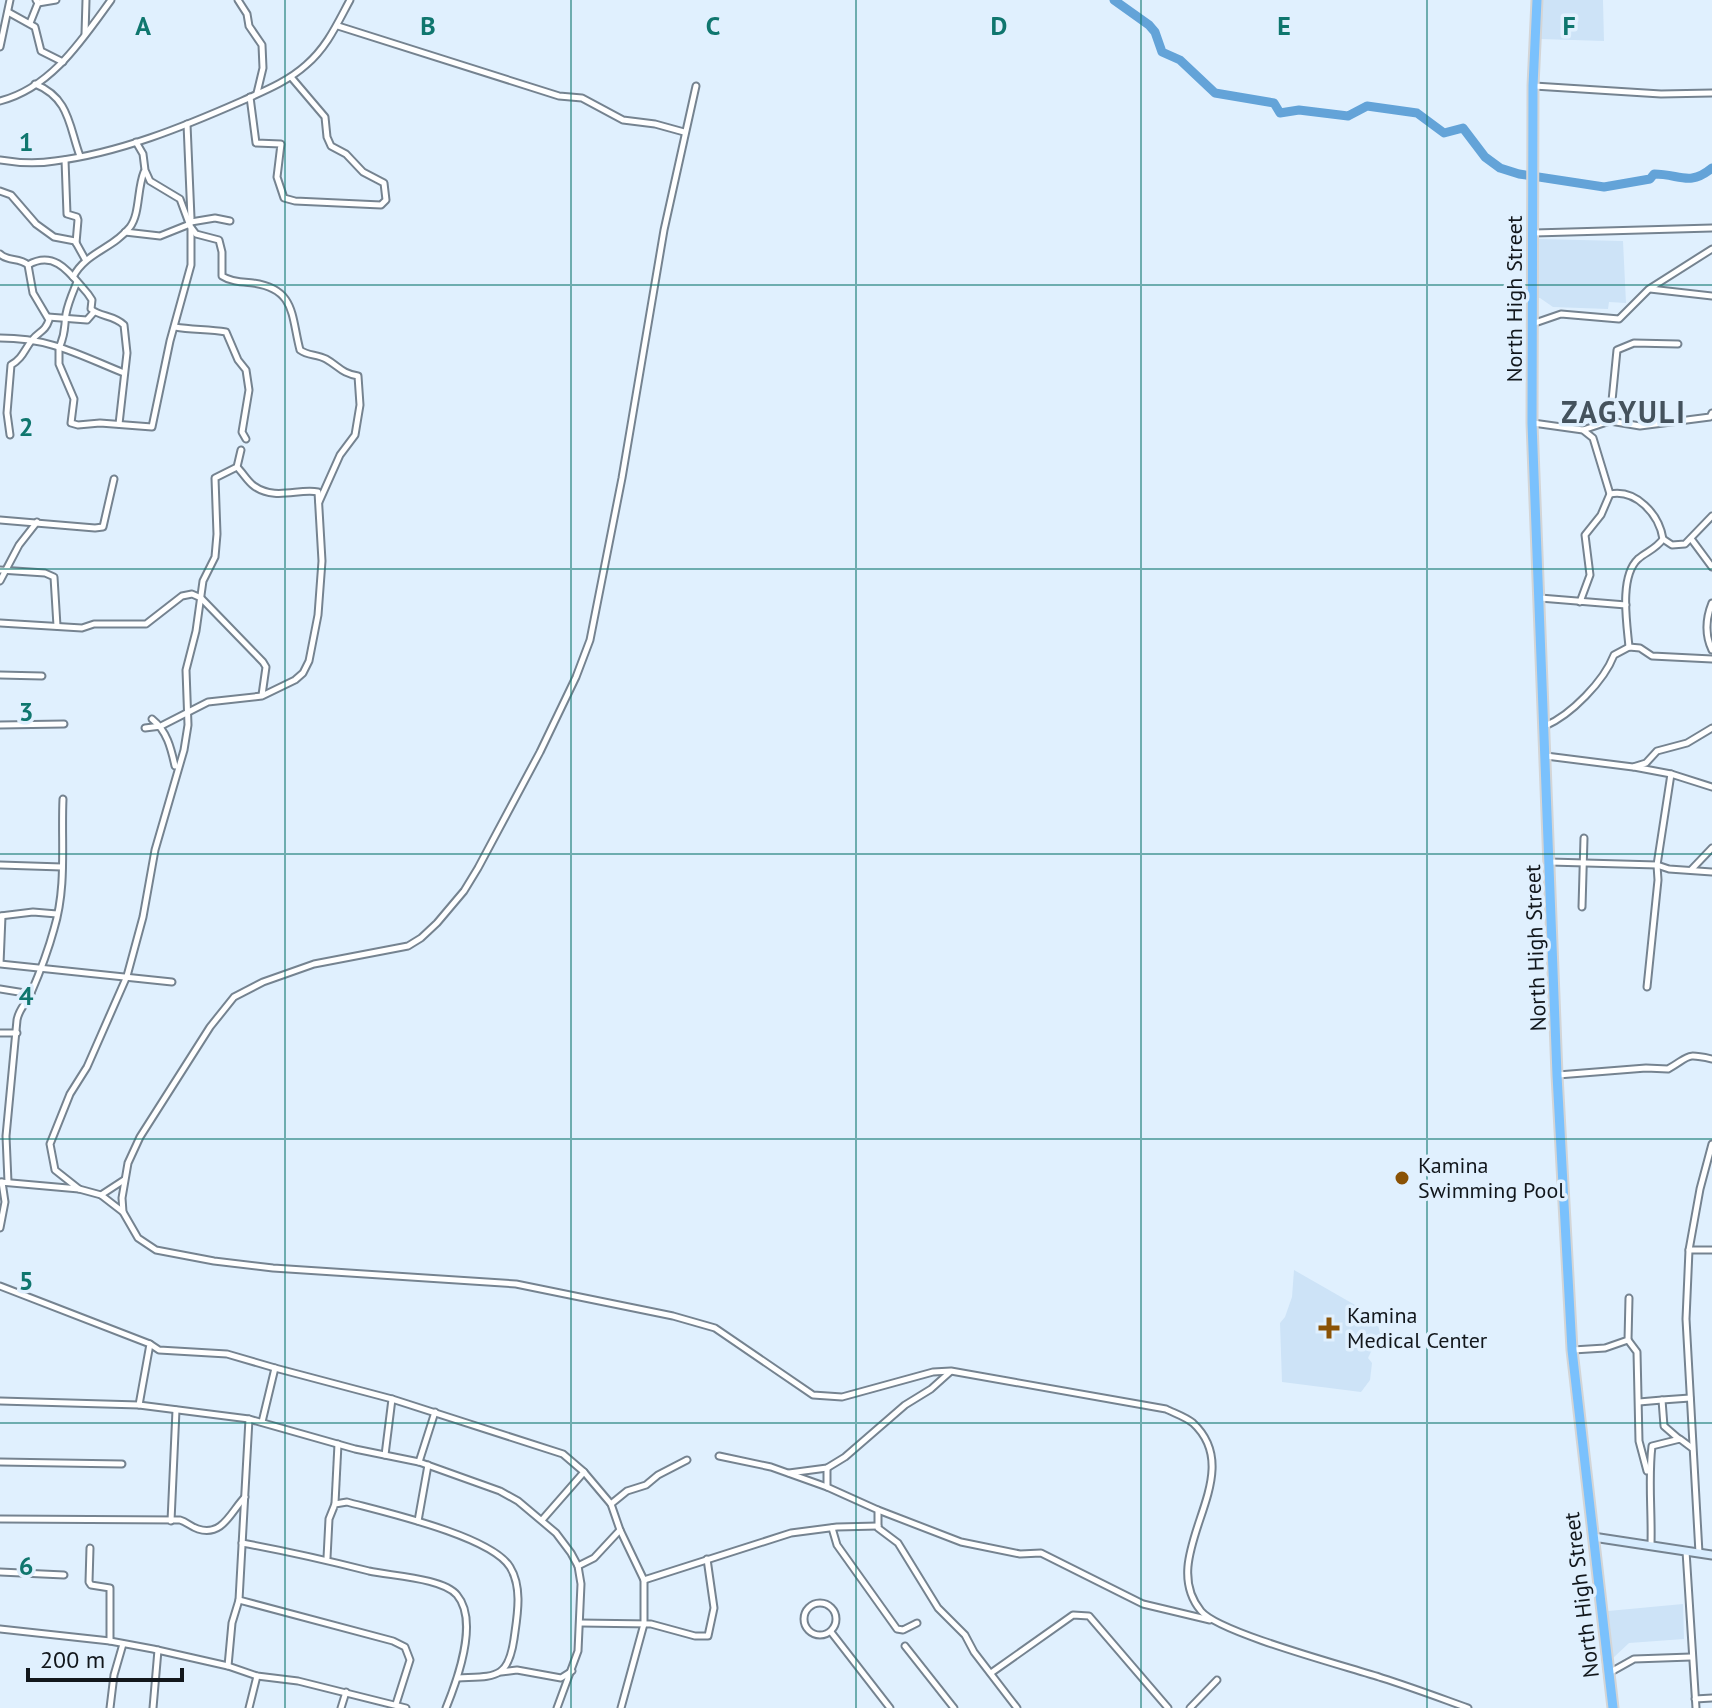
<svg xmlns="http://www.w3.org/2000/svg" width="1712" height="1708" font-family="'PT Sans',sans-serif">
	<rect width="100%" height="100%" fill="#e0f0fe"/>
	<g fill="#cde3f7">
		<polygon points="1541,0 1603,0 1604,41 1541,39"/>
		<polygon points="1538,239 1623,241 1626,303 1609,302 1608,309 1553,307 1540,298 1537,298"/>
		<polygon points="1294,1270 1376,1317 1380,1333 1368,1358 1372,1363 1370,1380 1361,1392 1282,1382 1280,1323 1285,1317 1292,1297"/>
		<polygon points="1683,1604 1684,1639 1629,1643 1613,1658 1608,1611"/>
	</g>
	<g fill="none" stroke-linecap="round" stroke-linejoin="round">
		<path stroke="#63a3d8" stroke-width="9" d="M1114,0l35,25 6,7 7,20 18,8 35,33 59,10 6,10 19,-3 49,6 19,-10 50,7 27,20 19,-5 22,29 15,11 19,6 85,13 46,-8 4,-5c26,0 35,13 58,-6"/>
		<g stroke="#758390" stroke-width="9">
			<g id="street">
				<polyline points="238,0 247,14 249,26 262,45 263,68 257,93"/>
				<polyline points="38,3 56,0"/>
				<polyline points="8,12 35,27 41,51 63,62"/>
				<polyline points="30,23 38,3 36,0"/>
				<polyline points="338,26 559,96 582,98 623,120 655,124 684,132"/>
				<polyline points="85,34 86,0"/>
				<polyline points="0,47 10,0"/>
				<path d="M35,84c35,14 34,43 45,72"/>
				<path d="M696,86l-32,144 -42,248 -32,162 -14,37 -36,75 -62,116 -14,23 -27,32 -16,15 -13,8 -94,18 -51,18 -29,15 -24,30 -70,110 -12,26 -6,35 1,14 15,26 18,12 58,11 59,7 243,16 157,32 42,12 98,67 29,2 91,-25 18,-1 215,38c8,4 20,8 27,14 58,54 -39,131 8,188 18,22 148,56 181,67 29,9 58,20 86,30"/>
				<polyline points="1534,86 1661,94 1712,93"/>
				<polyline points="250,97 256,143 281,144 277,177 284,198 295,201 381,205 386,200 384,183 363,172 346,154 331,146 327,137 325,117 291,77"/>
				<path d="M0,101c51,-13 82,-61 111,-101"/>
				<polyline points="187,124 191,218"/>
				<path d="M136,142l7,12 2,16 5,11 30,18 10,27 6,8 23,6 3,12v24c9,6 21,6 31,7 43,6 38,33 47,67 8,6 17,4 26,9 14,8 15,14 32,17l2,29 -5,30 -15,20 -21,47"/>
				<path d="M0,160c18,3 37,4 55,1 64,-8 128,-34 187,-60 22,-10 45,-19 64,-36 21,-18 31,-41 44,-65"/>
				<polyline points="65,160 67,214 77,217 78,220 76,243"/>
				<polyline points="0,191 11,195 36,224 54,237 75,241 85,259"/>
				<polyline points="191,222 215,218 230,221"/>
				<polyline points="125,232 160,236 190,224"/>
				<polyline points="1534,233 1712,228"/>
				<path d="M0,254c8,8 19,3 28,11l5,28 16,27c-4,12 -10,11 -17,20 -8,10 -9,18 -21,25l-4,48 3,22"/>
				<path d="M28,265c28,-16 43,10 60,29l4,6 -1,9c9,8 23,6 33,16l3,28 -8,71"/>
				<path d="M73,277c13,-25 40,-28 57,-50 10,-13 7,-38 14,-55"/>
				<polyline points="1650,289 1712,296"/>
				<polyline points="48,317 87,320 94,312"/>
				<polyline points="1532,324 1561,314 1619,319 1649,289 1712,249"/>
				<path d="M175,327c17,3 33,2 51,5l12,28 8,10 3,20 -7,42 4,7"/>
				<path d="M0,338c51,0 79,17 124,35"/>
				<polyline points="59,346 59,364 74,399 71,423 78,425 100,423 152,427 170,341 191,265 191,228"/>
				<path d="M60,346c6,-15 4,-18 6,-32 2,-11 7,-22 11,-32"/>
				<polyline points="1610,421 1617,350 1634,343 1678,344"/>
				<path d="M1533,423l50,7 10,8 17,56c26,-5 49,20 53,45 -7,10 -17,13 -25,20 -19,18 -11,65 -9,88"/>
				<polyline points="1583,430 1610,421 1640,426 1710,417 1712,413"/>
				<polyline points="0,520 95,528 103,527 114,479"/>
				<polyline points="1663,539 1672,545 1685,544 1712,516"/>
				<polyline points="1692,540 1712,567"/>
				<polyline points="0,570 45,573 54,577 57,626"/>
				<polyline points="0,581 19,545 37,522"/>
				<polyline points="1540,598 1626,605"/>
				<polyline points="1580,602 1590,575 1585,535 1601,515 1610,494"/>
				<path d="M1712,603c-6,15 -7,32 0,47"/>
				<polyline points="0,623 82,628 94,624 146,624 182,596 192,594 201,598 263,662 266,667 262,695"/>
				<polyline points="0,675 42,676"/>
				<path d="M152,719c15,12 19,29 23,47"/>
				<polyline points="0,725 64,724"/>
				<path d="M1545,726c26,-11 59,-45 69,-71l15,-8 11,1 12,8 60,3"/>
				<path d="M145,728l16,-2 47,-24 54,-6 33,-16 8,-7 6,-12 9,-46 4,-54 -4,-69c-19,-4 -43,9 -64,-6 -6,-4 -11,-13 -17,-19"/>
				<polyline points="1546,756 1633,767 1646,763 1657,751 1687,743 1712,728"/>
				<polyline points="1634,767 1671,774 1712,787"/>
				<polyline points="1550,862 1657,865 1669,869 1712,872"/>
				<polyline points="0,865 62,867"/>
				<polyline points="1691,870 1712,848"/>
				<polyline points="1582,907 1584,838"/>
				<polyline points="0,916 33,912 57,914"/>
				<polyline points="2,916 0,964 172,982"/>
				<polyline points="1647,987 1658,880 1657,865 1671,774"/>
				<polyline points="0,989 31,994"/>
				<polyline points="0,1033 17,1033"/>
				<path d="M1558,1075l88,-7 22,1c23,-13 16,-16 44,-10"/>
				<polyline points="0,1182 79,1189 101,1195 123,1212"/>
				<path d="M8,1182l-2,-46 11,-116c2,-12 10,-17 14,-27 9,-21 17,-42 23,-64 13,-43 7,-87 9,-130"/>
				<polyline points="79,1189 55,1170 50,1144 70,1094 87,1067 127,976 143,917 155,850 184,750 188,725 186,670 196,631 203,581 215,557 217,534 215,478 237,467 241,450"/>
				<polyline points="101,1195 124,1180"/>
				<polyline points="0,1228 5,1202 2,1182"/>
				<polyline points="1689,1250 1712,1250"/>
				<polyline points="0,1286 150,1344 139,1405"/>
				<polyline points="1628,1340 1637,1352 1639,1441 1647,1471"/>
				<polyline points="150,1344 159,1350 227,1354 275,1368"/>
				<polyline points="1573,1350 1605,1348 1628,1340 1629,1298"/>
				<polyline points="1662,1400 1690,1398"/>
				<polyline points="0,1401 139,1405 249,1419 355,1449 419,1462 500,1491 518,1501 556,1533 571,1553 578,1566 581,1584 578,1651 557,1708"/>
				<polyline points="1639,1402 1662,1400 1664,1426 1679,1439"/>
				<polyline points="262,1422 275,1368 392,1399 563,1454 584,1472 542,1520"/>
				<polyline points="385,1455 392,1399"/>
				<polyline points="719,1456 771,1467 827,1487"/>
				<polyline points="0,1462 122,1464"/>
				<polyline points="419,1462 435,1412"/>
				<polyline points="827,1468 827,1487 878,1510 878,1528 898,1543 938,1608 965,1635 974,1652 1017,1708"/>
				<polyline points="584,1472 611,1504"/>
				<polyline points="789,1473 827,1468 845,1457 905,1405 931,1389 950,1372"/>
				<polyline points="335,1503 338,1444"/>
				<polyline points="878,1510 961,1542 1020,1554 1041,1553 1143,1604 1210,1620"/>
				<path d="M0,1519l180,1c7,2 11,7 18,9 25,8 33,-18 47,-32"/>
				<polyline points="171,1521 176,1410"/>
				<polyline points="418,1521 428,1465"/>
				<polyline points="832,1528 837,1545 897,1629 903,1630 917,1623"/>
				<polyline points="620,1530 644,1580 644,1624 621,1708"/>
				<path d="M242,1543c44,8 84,17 127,28 22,5 74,7 88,24 22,26 0,86 -11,113"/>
				<path d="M1651,1544c1,-33 -3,-65 1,-98l28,-7 12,9"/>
				<polyline points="90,1548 89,1582 91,1585 110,1588 110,1641"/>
				<polyline points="1686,1551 1696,1708"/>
				<polyline points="1699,1553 1686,1319 1689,1250 1700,1189 1712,1144"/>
				<path d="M327,1558l2,-39 6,-15 12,-2c37,10 144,34 163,65 13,21 7,50 4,72 -6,41 -19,37 -56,39"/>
				<polyline points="578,1566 594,1558 620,1530 611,1504 627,1491 646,1485 658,1475 687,1460"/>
				<polyline points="0,1572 64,1575"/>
				<polyline points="644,1580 791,1533 837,1527 878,1526"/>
				<polyline points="239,1600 393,1641 405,1647 410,1660 396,1704"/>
				<circle cx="820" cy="1619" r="16"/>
				<polyline points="580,1623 651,1624 695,1636 708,1636 714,1608 707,1559"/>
				<polyline points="0,1629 110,1641 153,1649 228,1666 257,1676 298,1681 406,1708"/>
				<polyline points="831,1632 890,1708"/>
				<polyline points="905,1646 954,1708"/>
				<polyline points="228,1666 232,1623 239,1600 249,1419"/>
				<polyline points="501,1672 517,1670 561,1678 572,1671"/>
				<polyline points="991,1673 1073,1615 1089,1616 1168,1708"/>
				<polyline points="1609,1673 1634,1659 1691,1657"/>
				<polyline points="1695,1699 1712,1698"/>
				<polyline points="110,1708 114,1675 123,1644"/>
				<polyline points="153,1708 158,1650"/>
				<polyline points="249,1708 257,1676"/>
				<polyline points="341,1708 346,1692"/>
				<polyline points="1190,1708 1217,1680"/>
			</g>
		</g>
		<g stroke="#758390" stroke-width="11">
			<polyline id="secondary" points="1593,1537 1712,1555"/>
		</g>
		<g stroke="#d4d5d6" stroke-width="13">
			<polyline id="highway" points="1537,0 1533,86 1532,423 1557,1075 1572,1350 1613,1708"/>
		</g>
		<use href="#street" stroke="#fff" stroke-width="5"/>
		<use href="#secondary" stroke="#d7ecfe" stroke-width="7"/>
		<use href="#highway" stroke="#7ac1fd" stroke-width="9"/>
	</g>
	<path fill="none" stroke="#0f766e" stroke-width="2" stroke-opacity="0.55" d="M285,0v1708M571,0v1708M856,0v1708M1141,0v1708M1427,0v1708M0,285h1712M0,569h1712M0,854h1712M0,1139h1712M0,1423h1712"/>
	<g fill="#8a5205" stroke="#e0f0fe" stroke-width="3">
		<circle cx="1402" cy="1178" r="8"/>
		<path d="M1325 1316h8v8h8v8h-8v8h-8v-8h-8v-8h8z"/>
	</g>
	<g text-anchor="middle" stroke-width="7" stroke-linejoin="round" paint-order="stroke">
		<g font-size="22" fill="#12171c" stroke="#e0f0fe">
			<text transform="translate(1514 299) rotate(-90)" y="8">North High Street</text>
			<text transform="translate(1535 948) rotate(-92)" y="8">North High Street</text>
			<text transform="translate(1581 1595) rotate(-97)" y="8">North High Street</text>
		</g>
		<g font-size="22" fill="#12171c" stroke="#e0f0fe" text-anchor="start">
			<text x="1418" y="1173">Kamina<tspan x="1418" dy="25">Swimming Pool</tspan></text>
			<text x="1347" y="1323">Kamina<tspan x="1347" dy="25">Medical Center</tspan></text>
		</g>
		<g font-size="30" font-weight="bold" letter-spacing="2" fill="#44525d" stroke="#e0f0fe">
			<text x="1624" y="423">ZAGYULI</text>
		</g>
	</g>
	<g font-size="26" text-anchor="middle" font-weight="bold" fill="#0f766e" stroke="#e0f0fe" stroke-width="7" stroke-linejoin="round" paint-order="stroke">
		<text x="143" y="35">A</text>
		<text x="428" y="35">B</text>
		<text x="713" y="35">C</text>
		<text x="999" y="35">D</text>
		<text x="1284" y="35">E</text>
		<text x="1569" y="35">F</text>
		<text x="26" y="151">1</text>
		<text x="26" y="436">2</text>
		<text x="26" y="721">3</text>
		<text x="26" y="1005">4</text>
		<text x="26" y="1290">5</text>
		<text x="26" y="1575">6</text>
	</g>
	<path d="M28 1668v12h154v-12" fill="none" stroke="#12171c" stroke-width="4"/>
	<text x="40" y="1668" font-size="24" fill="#12171c" stroke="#e0f0fe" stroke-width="6" paint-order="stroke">200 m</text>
</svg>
